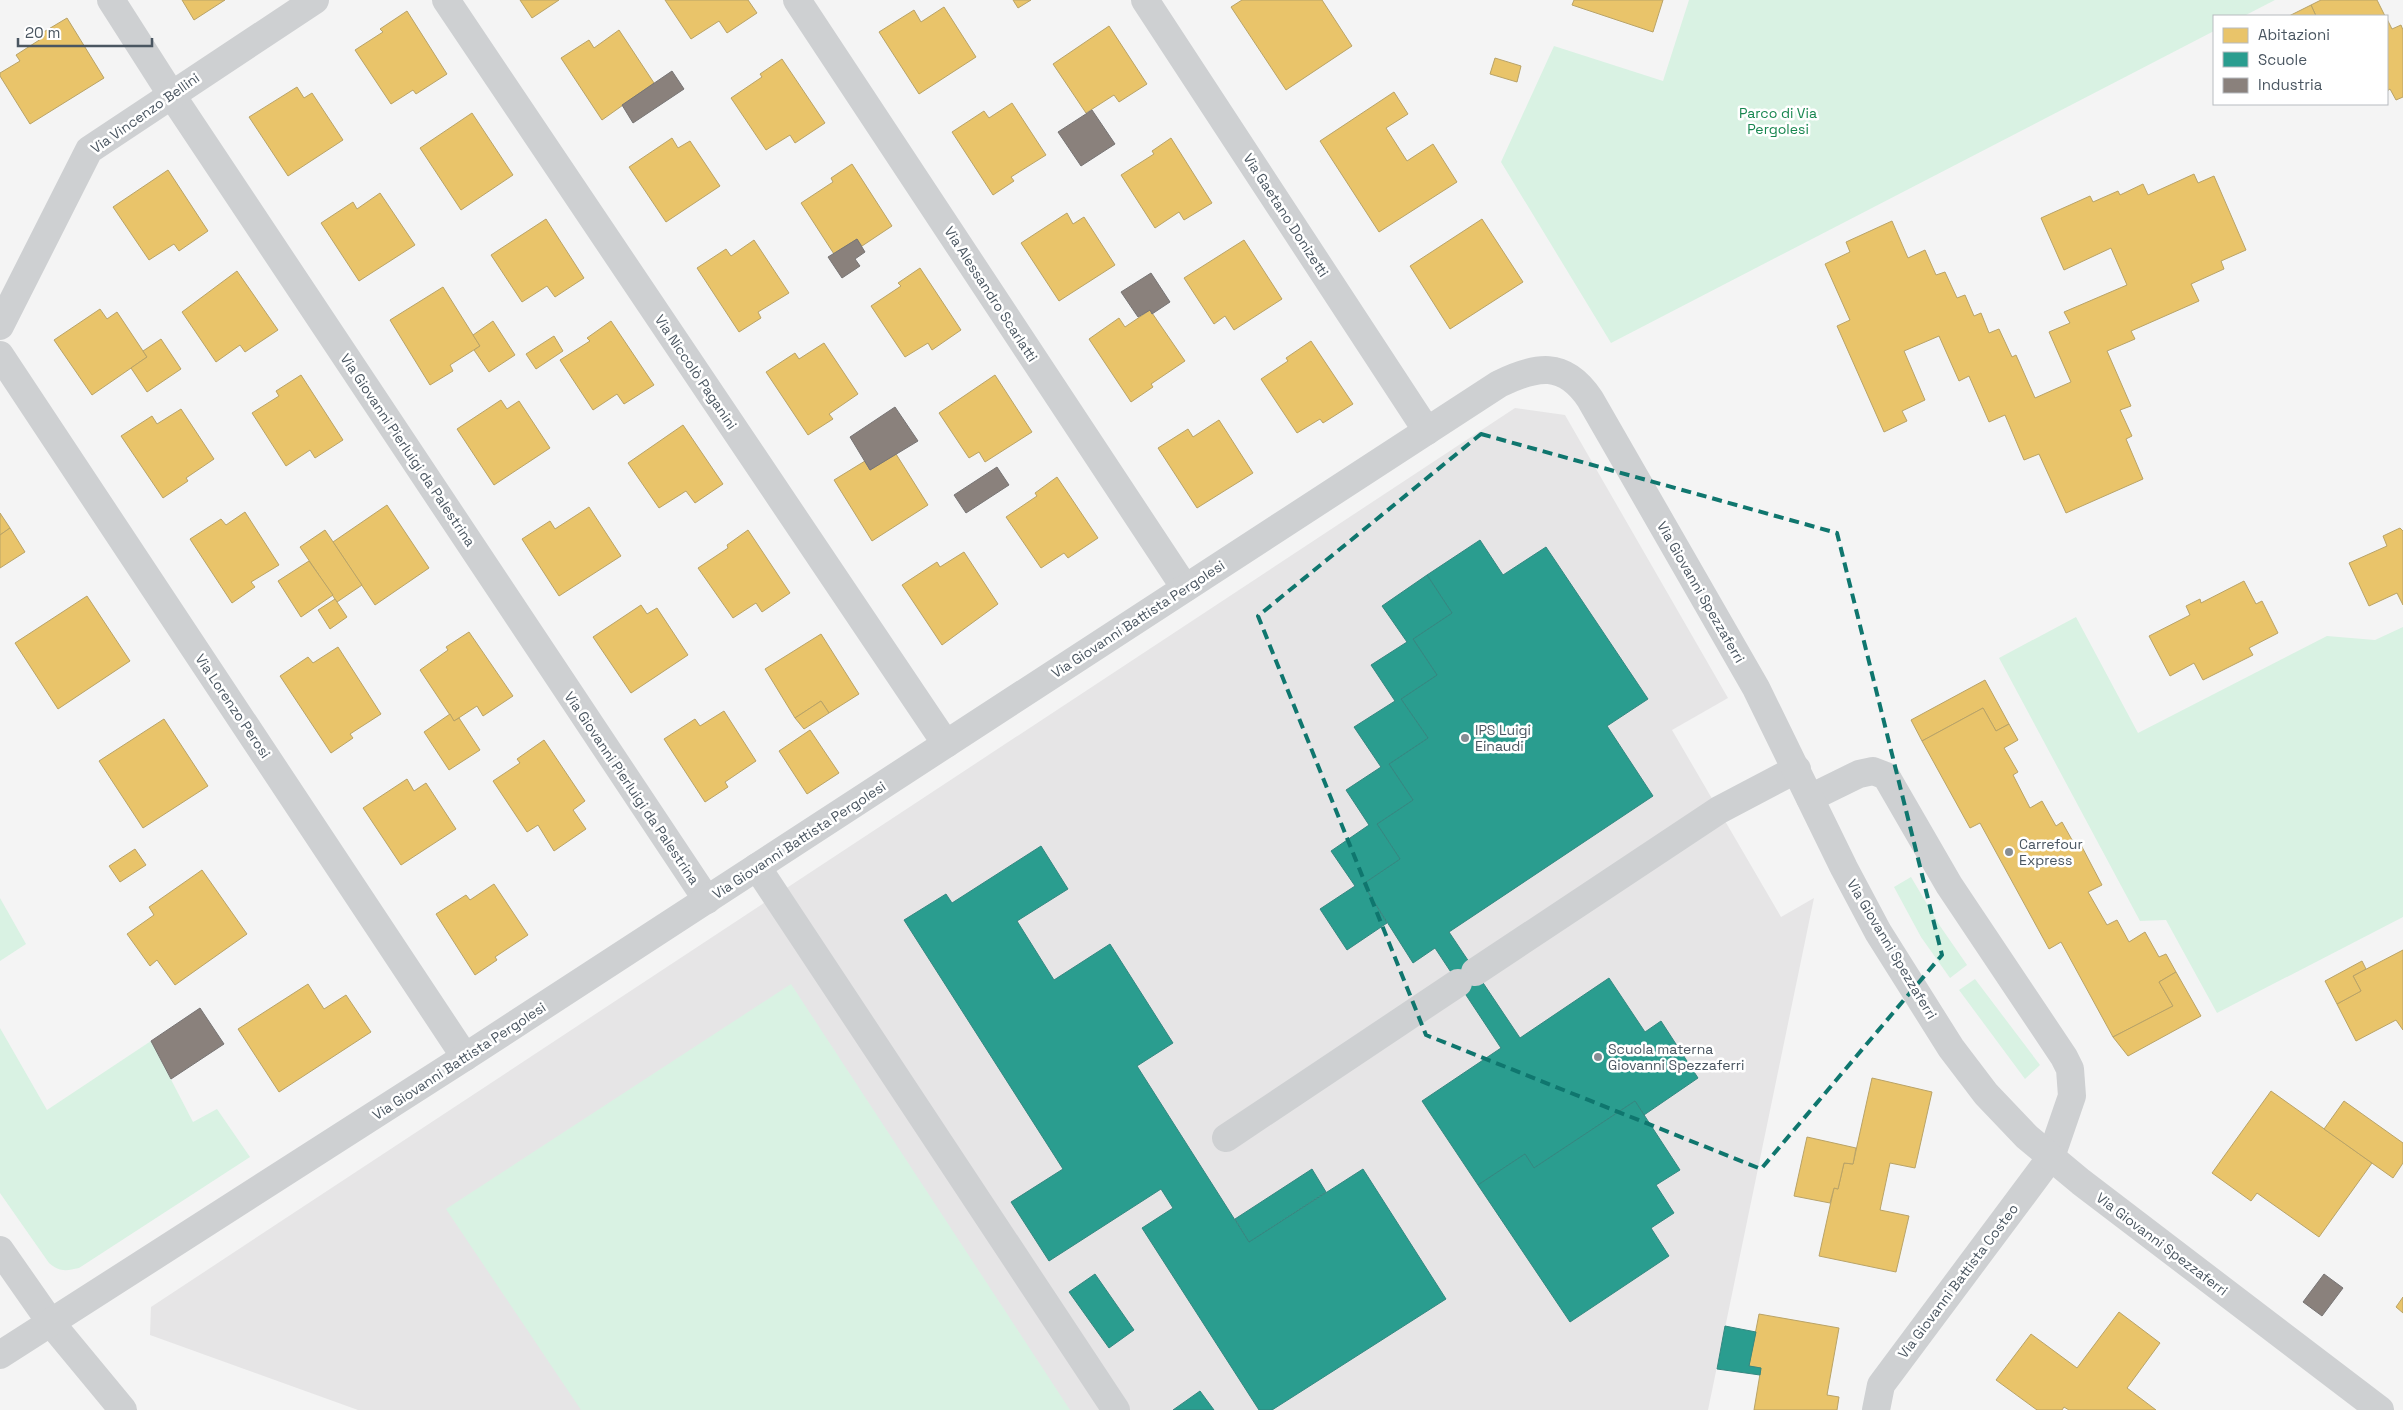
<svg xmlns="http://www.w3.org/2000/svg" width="2403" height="1410" font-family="'Space Grotesk',sans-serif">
	<rect width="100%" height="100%" fill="#f4f4f4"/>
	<polygon fill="#e6e5e6" points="1515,408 1565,415 1728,698 1672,730 1781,917 1814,898 1708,1410 358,1410 150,1335 151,1307"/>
	<g fill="#d9f2e3">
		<polygon points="1689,0 2275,0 2244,16 2214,16 2214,31 1611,343 1501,162 1554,46 1663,81"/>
		<polygon points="2076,617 2138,733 2327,636 2375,640 2403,627 2403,917 2217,1013 2166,920 2140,921 1999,658"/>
		<polygon points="1911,877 1940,926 1967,965 1950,978 1921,937 1894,887"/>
		<polygon points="0,898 26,944 0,961"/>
		<polygon points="1975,979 2040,1065 2025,1079 1959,990"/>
		<polygon points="791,984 1070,1410 581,1410 446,1209"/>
		<path d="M0,1028l47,82 104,-69 42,81 24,-13 33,48 -171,111c-13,3 -20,4 -30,-5l-49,-70z"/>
	</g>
	<g fill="#e9c46a" stroke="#b9a367">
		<polygon points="182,0 225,0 194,20"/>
		<polygon points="520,0 559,0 532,18"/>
		<polygon points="665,0 748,0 757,13 727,33 719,21 691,39"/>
		<polygon points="1013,0 1031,0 1018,8"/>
		<polygon points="1242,0 1322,0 1352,46 1286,90 1231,7"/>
		<polygon points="1574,0 1663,0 1653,32 1572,5"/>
		<polygon points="2321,0 2377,0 2385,16 2316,16 2311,5"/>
		<polygon points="2311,5 2316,16 2289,16"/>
		<polygon points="944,7 976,57 919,94 879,32 914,10 921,22"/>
		<polygon points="407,11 447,74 416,94 413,90 391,104 355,50 383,32 380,29"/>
		<polygon points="67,18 104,78 30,124 0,76 0,73 20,61 16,55 44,37 42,33"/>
		<polygon points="2387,19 2392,29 2401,25 2403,30 2403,97 2396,100 2390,89 2387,91"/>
		<polygon points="1109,26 1147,84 1119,102 1114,95 1086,113 1053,64"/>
		<polygon points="619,30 654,83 602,120 561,58 589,40 594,48"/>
		<polygon points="1495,58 1521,66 1517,82 1490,74"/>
		<polygon points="782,59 825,123 795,143 790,135 766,150 731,98 762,77 760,74"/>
		<polygon points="297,87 304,98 312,93 343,140 288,176 249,117"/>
		<polygon points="1394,92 1408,114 1386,128 1407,161 1433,144 1457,182 1379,232 1320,141"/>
		<polygon points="1012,103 1046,155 1011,177 1014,181 993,195 952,132 984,111 989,118"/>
		<polygon points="472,113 513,175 461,210 420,148"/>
		<polygon points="672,138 678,148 690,141 720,186 666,222 629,167"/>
		<polygon points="1171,138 1212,203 1184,220 1179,212 1155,228 1121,175 1154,154 1152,151"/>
		<polygon points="852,164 892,226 862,246 857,239 834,254 801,203 833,182 831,178"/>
		<polygon points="168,170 208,231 179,251 174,244 149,260 113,207"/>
		<polygon points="2194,174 2198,183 2214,176 2246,250 2221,261 2224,269 2191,284 2199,301 2131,331 2135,339 2107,351 2131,406 2120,410 2132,436 2126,439 2143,479 2066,513 2039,454 2024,460 2005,415 1989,422 1969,376 1959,381 1939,336 1904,351 1925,400 1902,411 1907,421 1884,432 1837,326 1850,320 1825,264 1850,252 1846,242 1892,221 1908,258 1925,250 1936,275 1945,272 1957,298 1965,295 1974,316 1981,313 1989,333 1999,329 2012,357 2016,355 2035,398 2071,382 2049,332 2070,323 2064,312 2127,285 2111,248 2064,270 2041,218 2090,196 2093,202 2118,191 2120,195 2143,184 2148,195"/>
		<polygon points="380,193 415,245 359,281 321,223 353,202 357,209"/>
		<polygon points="1067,213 1073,224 1084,217 1115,265 1059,301 1021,243"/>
		<polygon points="546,219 584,278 555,297 547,286 522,302 491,255"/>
		<polygon points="1482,219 1523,282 1450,329 1410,266"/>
		<polygon points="754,240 789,293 758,312 761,318 739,332 697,268 726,249 731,256"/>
		<polygon points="1244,240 1282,299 1234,330 1225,316 1214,324 1184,278"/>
		<polygon points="920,268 961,330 932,350 928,343 905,357 871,306 901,286 898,283"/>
		<polygon points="237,271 278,330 245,352 240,345 216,362 182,312"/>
		<polygon points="443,287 480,346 450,365 453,371 430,385 390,320"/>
		<polygon points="100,309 107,319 117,312 147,357 92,395 54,340"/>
		<polygon points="1150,310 1185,361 1151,384 1153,387 1131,402 1089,339 1119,318 1125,327"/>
		<polygon points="493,321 515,355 489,372 474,350 480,346 473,335"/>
		<polygon points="611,321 654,385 624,404 617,394 593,410 560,360 590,341 587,338"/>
		<polygon points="554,336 563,351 536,369 526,354"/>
		<polygon points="161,339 181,369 147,392 131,368 147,357 143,351"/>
		<polygon points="1311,341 1353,404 1323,423 1320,419 1297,433 1261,379 1288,361 1286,358"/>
		<polygon points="824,343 858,394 829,414 833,419 808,435 766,372 795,353 799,359"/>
		<polygon points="301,375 343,440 315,458 310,450 286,466 252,413 279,396 276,391"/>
		<polygon points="995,375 1032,432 985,462 979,452 969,458 939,413"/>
		<polygon points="501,400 507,409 519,401 550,448 494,485 457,429"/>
		<polygon points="181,409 214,459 186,478 188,481 163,498 121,436 152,416 157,424"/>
		<polygon points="1219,420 1253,473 1197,508 1158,448 1188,429 1193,437"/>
		<polygon points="683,425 723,484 695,503 686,491 659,508 628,463"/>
		<polygon points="896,454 928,505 872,541 834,480 865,461 870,470"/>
		<polygon points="1057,477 1098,538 1068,558 1064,553 1041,568 1006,517 1037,496 1035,493"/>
		<polygon points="387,505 429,568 375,605 333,542"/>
		<polygon points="589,507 621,556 559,596 522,539 550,521 555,529"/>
		<polygon points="245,512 279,565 251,582 255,587 232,603 190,539 221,519 226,525"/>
		<polygon points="0,513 10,528 0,535"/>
		<polygon points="10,528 25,552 0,568 0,535"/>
		<polygon points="2400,528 2403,531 2403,605 2397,593 2369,606 2349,563 2387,546 2383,536"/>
		<polygon points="325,530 362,585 337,602 300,547"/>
		<polygon points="748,530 790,593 762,612 756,603 733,618 698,568 728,548 727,545"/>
		<polygon points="964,552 998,604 942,645 902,585 937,562 940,567"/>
		<polygon points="309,561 333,595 301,617 278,581"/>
		<polygon points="2244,581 2256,604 2262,601 2278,633 2249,648 2253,655 2203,680 2194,663 2170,676 2149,636 2190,615 2186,606 2200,599 2201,603"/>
		<polygon points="87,596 130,661 58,709 15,643"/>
		<polygon points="335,599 347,617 330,629 318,610"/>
		<polygon points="641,605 647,614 657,608 688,655 631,693 593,637"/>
		<polygon points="469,632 513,696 483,716 477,706 454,721 420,670 448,650 446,647"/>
		<polygon points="821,634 859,694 829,713 821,701 795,718 765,669"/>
		<polygon points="338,647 381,714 350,734 353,738 331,753 280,676 308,657 313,663"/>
		<polygon points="1985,680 2009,724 1996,731 1983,708 1922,741 1911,720"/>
		<polygon points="821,701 829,713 804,729 795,718"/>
		<polygon points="1983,708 1996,731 2009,724 2018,740 2004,748 2018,772 2013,775 2030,808 2042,801 2056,826 2062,822 2076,847 2081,845 2102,885 2088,892 2107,925 2117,920 2129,942 2145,932 2159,957 2166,954 2176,972 2159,982 2173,1006 2113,1037 2061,942 2049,949 1980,823 1970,828 1922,741"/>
		<polygon points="724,711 756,761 725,782 728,787 705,802 664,739 695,719 700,726"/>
		<polygon points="450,714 454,721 459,718 480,750 449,770 424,732"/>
		<polygon points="164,719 208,786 143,828 99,761"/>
		<polygon points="810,730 839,773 807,794 779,751"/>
		<polygon points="544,740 585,801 573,810 586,829 554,851 538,825 527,832 493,781 520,763 517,759"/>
		<polygon points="407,779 414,791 426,783 456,829 401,865 363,808"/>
		<polygon points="135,849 146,865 120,882 109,866"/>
		<polygon points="202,870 247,934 175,985 157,960 150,966 127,934 154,915 149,907"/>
		<polygon points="494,884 528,935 495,957 497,960 475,975 436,914 466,895 470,900"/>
		<polygon points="2403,950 2403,1030 2396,1020 2356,1041 2337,1004 2361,991 2353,976"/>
		<polygon points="2362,961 2366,969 2353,976 2361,991 2337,1004 2325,981"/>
		<polygon points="2176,972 2201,1016 2128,1056 2113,1037 2173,1006 2159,982"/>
		<polygon points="308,984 324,1009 346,995 371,1032 279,1092 238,1029"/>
		<polygon points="1872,1078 1932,1092 1915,1168 1890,1163 1880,1210 1909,1216 1896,1272 1819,1256 1834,1188 1838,1189 1844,1163 1853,1164"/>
		<polygon points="2271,1091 2372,1163 2319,1237 2257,1193 2251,1201 2212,1173"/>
		<polygon points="2344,1101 2403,1143 2403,1163 2393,1178 2324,1129"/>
		<polygon points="1807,1137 1856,1148 1853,1164 1844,1163 1838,1189 1834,1188 1830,1203 1794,1196"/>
		<polygon points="2403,1297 2403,1313 2396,1307"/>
		<polygon points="2119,1312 2160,1343 2127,1388 2156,1410 2069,1410 2064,1407 2062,1410 2037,1410 1996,1380 2031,1334 2077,1368"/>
		<polygon points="1759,1314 1839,1328 1827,1395 1839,1397 1837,1410 1754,1410 1761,1368 1749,1366"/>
	</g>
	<g fill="#2a9d8f" stroke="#348881">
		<polygon points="1480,540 1503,575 1546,547 1648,699 1607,726 1653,796 1449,932 1520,1038 1609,978 1645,1032 1661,1021 1698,1078 1644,1115 1635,1101 1534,1168 1525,1154 1478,1185 1422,1101 1501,1048 1435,948 1413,963 1363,884 1400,859 1377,824 1413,800 1389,764 1428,738 1401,699 1437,675 1413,639 1452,613 1427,575"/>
		<polygon points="1427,575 1452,613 1413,639 1437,675 1401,699 1428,738 1389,764 1413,800 1377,824 1400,859 1363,884 1387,923 1347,950 1320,909 1355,886 1331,851 1369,825 1346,790 1381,767 1354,727 1395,701 1371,665 1407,642 1382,606"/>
		<polygon points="1041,846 1068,889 1017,921 1054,980 1110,944 1173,1043 1137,1066 1249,1242 1363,1169 1446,1299 1272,1410 1259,1410 1142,1228 1173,1208 1161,1189 1049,1261 1011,1202 1063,1169 904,920 946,894 952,903"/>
		<polygon points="1635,1101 1680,1170 1656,1185 1674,1213 1651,1228 1669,1256 1570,1322 1478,1185 1525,1154 1534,1168"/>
		<polygon points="1312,1169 1326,1192 1249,1242 1235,1219"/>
		<polygon points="1095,1274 1134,1330 1109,1348 1069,1292"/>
		<polygon points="1725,1326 1756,1332 1749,1366 1761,1368 1760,1375 1717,1369"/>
		<polygon points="1200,1391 1214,1410 1173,1410"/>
	</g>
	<g fill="#8a817c" stroke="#777474">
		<polygon points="672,71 684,89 633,123 622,105"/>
		<polygon points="1092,110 1115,144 1081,166 1058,132"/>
		<polygon points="857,239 865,252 855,259 860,266 842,278 828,257"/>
		<polygon points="1151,273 1170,302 1152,314 1150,310 1138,317 1121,292"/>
		<polygon points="895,407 918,441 870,470 850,437"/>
		<polygon points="997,467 1009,485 966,513 954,495"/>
		<polygon points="200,1008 224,1044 171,1079 151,1041"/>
		<polygon points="2324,1274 2343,1288 2322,1316 2303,1302"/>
	</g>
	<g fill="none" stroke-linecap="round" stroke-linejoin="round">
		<g stroke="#ced0d2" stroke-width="28">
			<polyline points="111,0 171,94 707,900"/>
			<polyline points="446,0 946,744"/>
			<polyline points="797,0 1185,588"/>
			<polyline points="1145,0 1427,431"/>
			<polyline points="0,326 89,150 315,0"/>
			<polyline points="0,355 465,1057"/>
			<polyline points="1810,798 1859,774 1873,771 1886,776 1949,885 2064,1057 2070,1069 2072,1096 2051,1157 1881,1385 1876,1410"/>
			<polyline points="757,867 1116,1410"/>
			<polyline points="1475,972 1719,810 1797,769"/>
			<polyline points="1226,1138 1458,983"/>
			<polyline points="0,1250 51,1323 123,1410"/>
			<path d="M0,1355l465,-298 1034,-673c37,-18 65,-24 91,15l166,289 88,180 34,64 73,116 35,46 41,43 54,45 299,228"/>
		</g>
	</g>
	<path fill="none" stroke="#0f766e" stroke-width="4" stroke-dasharray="10 6" stroke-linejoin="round" d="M1481,434l356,99 105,422 -181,214 -335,-134 -168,-419z"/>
	<g fill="#868d94" stroke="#fff" stroke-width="2">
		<circle cx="1465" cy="738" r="5"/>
		<circle cx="2009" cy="852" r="5"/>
		<circle cx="1598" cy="1057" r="5"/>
	</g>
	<g text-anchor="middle" stroke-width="5" stroke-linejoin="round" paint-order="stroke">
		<g font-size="14" fill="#4a5661" stroke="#fff">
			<text transform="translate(145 113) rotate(-35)" y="5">Via Vincenzo Bellini</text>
			<text transform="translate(1286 215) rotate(57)" y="5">Via Gaetano Donizetti</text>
			<text transform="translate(991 294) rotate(57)" y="5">Via Alessandro Scarlatti</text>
			<text transform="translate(696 372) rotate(56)" y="5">Via Niccolò Paganini</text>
			<text transform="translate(408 450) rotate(56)" y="5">Via Giovanni Pierluigi da Palestrina</text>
			<text transform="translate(1701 592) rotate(60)" y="5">Via Giovanni Spezzaferri</text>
			<text transform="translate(1138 619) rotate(-33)" y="5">Via Giovanni Battista Pergolesi</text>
			<text transform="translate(233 706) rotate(56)" y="5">Via Lorenzo Perosi</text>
			<text transform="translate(632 788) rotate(56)" y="5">Via Giovanni Pierluigi da Palestrina</text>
			<text transform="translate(799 840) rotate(-33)" y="5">Via Giovanni Battista Pergolesi</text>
			<text transform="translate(1892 949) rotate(59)" y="5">Via Giovanni Spezzaferri</text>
			<text transform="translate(459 1061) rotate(-33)" y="5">Via Giovanni Battista Pergolesi</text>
			<text transform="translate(2162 1244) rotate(37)" y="5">Via Giovanni Spezzaferri</text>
			<text transform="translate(1958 1281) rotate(-53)" y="5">Via Giovanni Battista Costeo</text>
		</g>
		<g font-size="14" fill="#17864f" stroke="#fff">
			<text x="1778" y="118">Parco di Via<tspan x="1778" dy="16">Pergolesi</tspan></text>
		</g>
		<g font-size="14" fill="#4a5661" stroke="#fff" text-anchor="start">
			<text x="1475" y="735">IPS Luigi<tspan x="1475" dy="16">Einaudi</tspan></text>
			<text x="2019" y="849">Carrefour<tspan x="2019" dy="16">Express</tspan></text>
			<text x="1608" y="1054">Scuola materna<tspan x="1608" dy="16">Giovanni Spezzaferri</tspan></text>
		</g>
	</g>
	<rect x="2213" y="15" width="175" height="90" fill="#ffffff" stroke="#b7bbc0"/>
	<rect x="2223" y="28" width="25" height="15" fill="#e9c46a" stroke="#b7bbc0"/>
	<text x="2258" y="40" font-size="15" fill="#4a5661">Abitazioni</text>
	<rect x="2223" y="52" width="25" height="15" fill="#2a9d8f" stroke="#b7bbc0"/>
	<text x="2258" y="65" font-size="15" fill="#4a5661">Scuole</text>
	<rect x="2223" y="78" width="25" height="15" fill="#8a817c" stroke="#b7bbc0"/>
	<text x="2258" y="90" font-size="15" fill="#4a5661">Industria</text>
	<path d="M18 38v8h134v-8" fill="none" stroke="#4a5661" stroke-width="2.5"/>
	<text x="25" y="38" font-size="15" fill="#4a5661" stroke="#ffffff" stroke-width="4" paint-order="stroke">20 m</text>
</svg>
